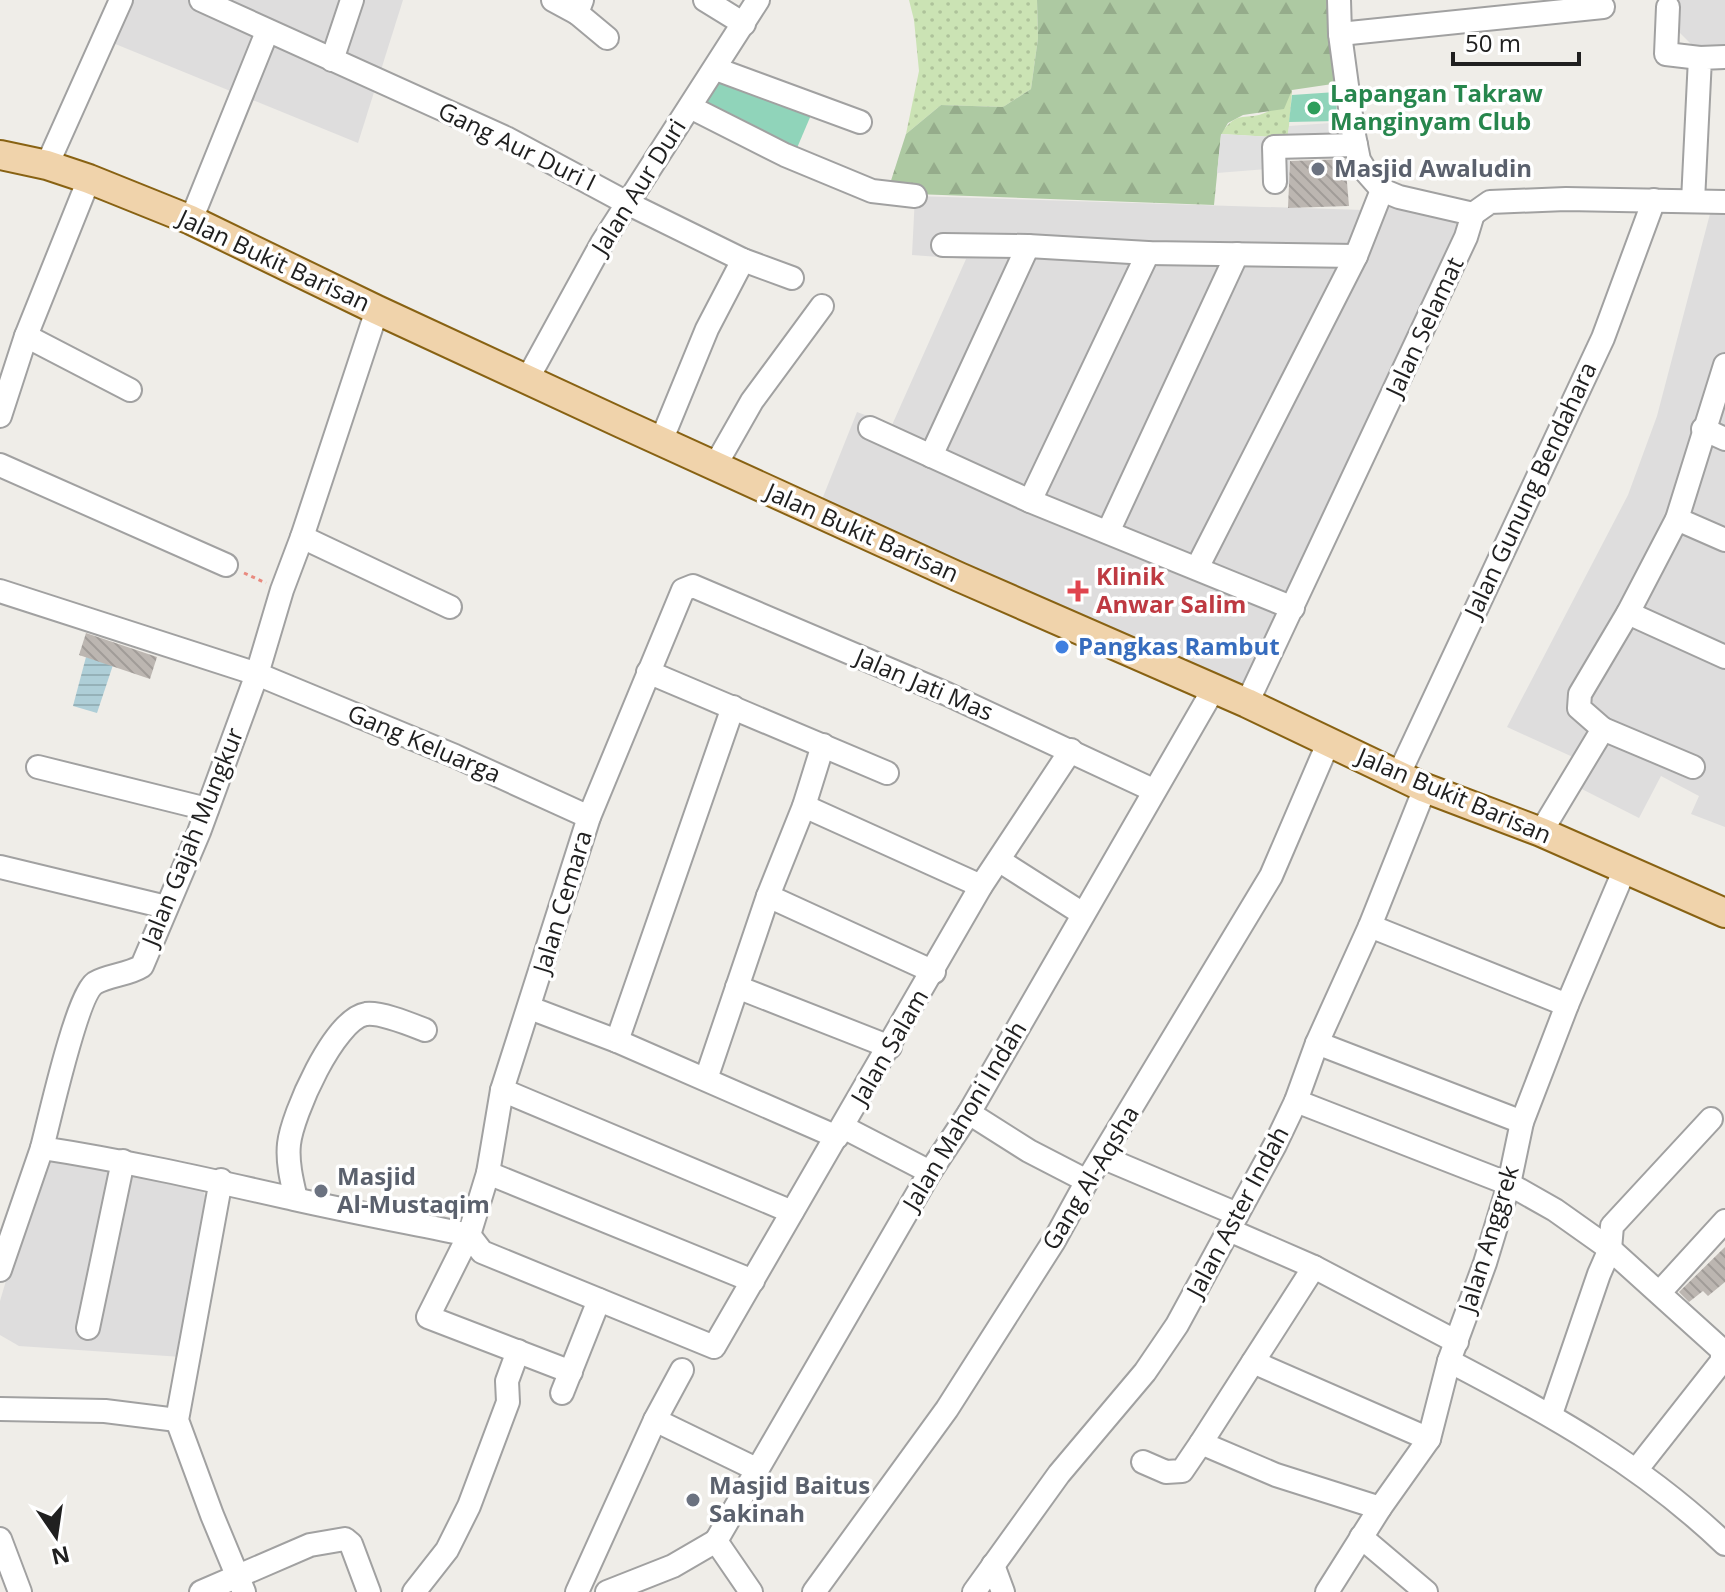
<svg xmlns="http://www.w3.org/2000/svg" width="1725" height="1592" font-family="'Open Sans',sans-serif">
	<defs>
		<pattern id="grass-dots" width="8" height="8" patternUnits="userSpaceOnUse" patternTransform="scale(2)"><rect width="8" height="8" fill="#cbe3b4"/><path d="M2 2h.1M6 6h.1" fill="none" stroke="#aec29a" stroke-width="1.8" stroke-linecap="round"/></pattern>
		<pattern id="forest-firs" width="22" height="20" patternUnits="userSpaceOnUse" patternTransform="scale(2)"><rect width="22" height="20" fill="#adc9a2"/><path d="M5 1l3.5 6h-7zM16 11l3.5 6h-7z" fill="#95ac8b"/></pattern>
		<pattern id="water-rules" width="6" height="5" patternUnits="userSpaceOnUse" patternTransform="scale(2)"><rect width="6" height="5" fill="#aeced7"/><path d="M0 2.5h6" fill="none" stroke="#95b1b8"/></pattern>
		<pattern id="building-back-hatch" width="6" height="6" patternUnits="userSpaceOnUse" patternTransform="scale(2)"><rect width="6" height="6" fill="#bcb6b1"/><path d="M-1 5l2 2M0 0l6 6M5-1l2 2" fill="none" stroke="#a19c98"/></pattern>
	</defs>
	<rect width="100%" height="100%" fill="#efede8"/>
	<g fill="#dedddd">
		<polygon points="125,0 403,0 358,143 108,41"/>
		<polygon points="1672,0 1725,0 1725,55 1702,55 1672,25"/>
		<polygon points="915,196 1364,210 1386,200 1463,225 1242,694 819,507 857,412 892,425 966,259 912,255"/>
		<polygon points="1711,210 1725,210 1725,827 1691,814 1699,796 1661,776 1639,818 1566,781 1575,758 1507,727 1628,495 1657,416"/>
		<polygon points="47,1158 200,1183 205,1196 182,1357 19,1346 0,1335 0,1301 39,1169"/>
	</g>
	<g fill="url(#grass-dots)">
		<polygon points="909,0 1037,0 1038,38 1031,89 1003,107 941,105 906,134 919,71 914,20"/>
		<path d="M1292,90l-4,48 -67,-4c17,-26 25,-12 46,-22 9,-4 18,-15 25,-22z"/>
	</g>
	<polygon fill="url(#forest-firs)" points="1037,0 1339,0 1346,82 1292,90 1284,109 1243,115 1228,123 1221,135 1214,205 887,193 906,134 941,105 1003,107 1031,89 1038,38"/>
	<g fill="#90d4ba">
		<polygon points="718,71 814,108 794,155 699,108"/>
		<polygon points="1336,92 1337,121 1289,122 1292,95"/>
	</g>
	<polygon fill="#e0e0e0" points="1344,122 1349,153 1290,154 1289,184 1267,185 1267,169 1217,173 1221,134 1287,138 1289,126"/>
	<polygon fill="url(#water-rules)" points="86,657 113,665 97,713 73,706"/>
	<g fill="url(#building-back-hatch)">
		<polygon points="1345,159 1349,206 1288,208 1290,161"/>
		<polygon points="86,633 157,657 150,679 79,655"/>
		<polygon points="1725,1247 1725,1282 1708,1296 1703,1291 1689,1302 1679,1292"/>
	</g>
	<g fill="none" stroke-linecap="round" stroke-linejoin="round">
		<g stroke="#a1a1a1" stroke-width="26">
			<g id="minor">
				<polyline points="201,0 506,138 627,203 743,260 792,278"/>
				<polyline points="553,0 577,13"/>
				<polyline points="582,0 577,13 607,38"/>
				<polyline points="705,0 744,24"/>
				<polyline points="1668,7 1666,54 1700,58"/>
				<polyline points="1340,34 1603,7"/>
				<polyline points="332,60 352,0"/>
				<polyline points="716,69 860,122"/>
				<polyline points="690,107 785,155 872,191 915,196"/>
				<polyline points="47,165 121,0"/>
				<polyline points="1275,182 1274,147 1356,145"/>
				<polyline points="1693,201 1700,58 1725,57"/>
				<polyline points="1473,214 1490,202 1566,199 1725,202"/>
				<polyline points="191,220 267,32"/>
				<polyline points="943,245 1028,246 1148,253 1356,256"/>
				<path d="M377,310l-75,227 -20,53 -25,84 -58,158 -57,134c-14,9 -33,9 -47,17 -18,12 -46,138 -53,165 85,13 168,32 252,51 58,13 117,24 175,36"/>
				<polyline points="26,336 130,390"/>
				<polyline points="528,378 602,243 758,0"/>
				<polyline points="0,416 26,336 89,179"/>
				<polyline points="870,428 1030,501 1293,608"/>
				<polyline points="1703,429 1725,439"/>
				<polyline points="661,441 707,329 743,260"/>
				<polyline points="931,456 1028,246"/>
				<polyline points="0,465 226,565"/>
				<polyline points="715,466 752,401 822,306"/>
				<polyline points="1030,501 1148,253"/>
				<polyline points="1677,519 1725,540"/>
				<polyline points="1108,532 1237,254"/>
				<polyline points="302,537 450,607"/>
				<polyline points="1197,568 1356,256 1382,190"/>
				<polyline points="0,591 257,674 455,756 589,817"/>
				<polyline points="1628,613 1725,657"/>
				<polyline points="648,672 887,773"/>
				<polyline points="1247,703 1466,237 1473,214 1399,197 1382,190 1367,173 1359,160 1353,130 1340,34 1339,0"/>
				<polyline points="1603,729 1693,767"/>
				<polyline points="38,767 207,809"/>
				<polyline points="1398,776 1603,338 1654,200"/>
				<polyline points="804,806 981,886"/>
				<polyline points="1541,832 1603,729 1579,708 1580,694 1628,613 1677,519 1725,365"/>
				<polyline points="1000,861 1083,914"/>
				<polyline points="0,867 166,907"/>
				<polyline points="768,896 934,972"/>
				<polyline points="1370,926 1567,1005"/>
				<polyline points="737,987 890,1047"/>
				<polyline points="530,1008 617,1041 837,1137"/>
				<polyline points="617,1041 733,707"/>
				<polyline points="1317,1043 1522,1122"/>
				<polyline points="706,1079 768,896 804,806 823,745"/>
				<polyline points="502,1090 792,1212"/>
				<polyline points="1296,1101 1509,1184 1555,1210 1610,1249 1722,1350 1722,1361 1637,1469"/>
				<polyline points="969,1113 1029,1151 1087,1181"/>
				<polyline points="843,1127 930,1172"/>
				<polyline points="1102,1157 1237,1214"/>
				<polyline points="488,1173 753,1281"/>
				<polyline points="221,1180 177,1420 212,1515 244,1592"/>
				<path d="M296,1199c-4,-17 -9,-37 -7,-55 3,-29 45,-125 77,-130 15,-2 46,11 59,16"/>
				<polyline points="1229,1230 1314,1267 1457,1342"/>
				<polyline points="469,1235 482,1252 714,1347 981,886 1071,750"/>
				<polyline points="1314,1267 1201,1443 1276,1475 1380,1508"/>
				<polyline points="0,1270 42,1148"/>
				<polyline points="1660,1292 1725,1221"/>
				<polyline points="88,1328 123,1161"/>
				<path d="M1449,1361c102,53 192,103 276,183"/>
				<polyline points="1253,1362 1429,1439"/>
				<polyline points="571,1372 428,1317 469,1235 488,1173 502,1090 589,817 683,590 693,586 947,694 1153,790"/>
				<polyline points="562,1393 599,1300"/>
				<polyline points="0,1409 105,1411 177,1420"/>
				<polyline points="1551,1414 1599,1274 1610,1249 1612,1226 1711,1119"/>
				<polyline points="655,1420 756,1469"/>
				<polyline points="1143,1462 1166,1472 1182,1471 1201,1443"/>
				<polyline points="1361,1537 1426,1592"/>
				<polyline points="0,1539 20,1592"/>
				<polyline points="716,1541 930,1172 969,1113 1213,690"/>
				<polyline points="716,1541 751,1592"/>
				<polyline points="993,1565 1003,1592"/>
				<polyline points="201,1592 310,1545 345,1539 351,1544 369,1592"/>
				<polyline points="414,1592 447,1550 469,1506 508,1402 507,1381 518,1351"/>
				<polyline points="577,1592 655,1420 682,1370"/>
				<polyline points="607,1592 673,1566 716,1541"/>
				<polyline points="814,1592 947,1409 1054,1241 1087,1181 1271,876 1329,741"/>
				<polyline points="974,1592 1059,1474 1145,1372 1177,1325 1275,1145 1296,1101 1317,1043 1370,926 1425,788"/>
				<polyline points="1327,1592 1380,1508 1429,1439 1449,1361 1485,1263 1509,1184 1522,1122 1567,1005 1624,871"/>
			</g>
		</g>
		<g stroke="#886213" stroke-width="32">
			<polyline id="major" points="0,155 47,165 89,179 191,220 377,310 621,423 959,577 1247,703 1425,788 1541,832 1725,913"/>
		</g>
		<polyline stroke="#e98a7f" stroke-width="3" stroke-dasharray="4 4" stroke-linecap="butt" points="244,573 266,583"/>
		<use href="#minor" stroke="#fff" stroke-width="22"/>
		<use href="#major" stroke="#f0d3ab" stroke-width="28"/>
	</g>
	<circle fill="#2e9e5b" stroke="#fff" stroke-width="3" cx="1314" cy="108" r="8"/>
	<g fill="#6b7280" stroke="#fff" stroke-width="3">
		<circle cx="1318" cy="169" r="8"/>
		<circle cx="321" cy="1191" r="8"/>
		<circle cx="693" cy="1500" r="8"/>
	</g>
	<path fill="#e0444e" stroke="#fff" stroke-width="3" d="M1074 579h8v8h8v8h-8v8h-8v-8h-8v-8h8z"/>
	<circle fill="#3f7fe0" stroke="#fff" stroke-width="3" cx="1062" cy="647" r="8"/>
	<g text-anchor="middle" stroke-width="7" stroke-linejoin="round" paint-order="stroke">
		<g font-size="24" font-weight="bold" fill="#27864d" stroke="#fff" text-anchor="start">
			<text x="1330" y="102">Lapangan Takraw<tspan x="1330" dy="28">Manginyam Club</tspan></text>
		</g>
		<g font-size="24" fill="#202020" stroke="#fff">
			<text transform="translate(517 147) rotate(26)" y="8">Gang Aur Duri I</text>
			<text transform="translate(639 187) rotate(-58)" y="8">Jalan Aur Duri</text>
			<text transform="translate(274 261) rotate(25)" y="8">Jalan Bukit Barisan</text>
			<text transform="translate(1425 327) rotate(-65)" y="8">Jalan Selamat</text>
			<text transform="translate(1531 490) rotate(-65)" y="8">Jalan Gunung Bendahara</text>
			<text transform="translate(862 533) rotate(24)" y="8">Jalan Bukit Barisan</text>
			<text transform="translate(924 685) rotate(23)" y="8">Jalan Jati Mas</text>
			<text transform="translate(424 744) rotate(23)" y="8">Gang Keluarga</text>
			<text transform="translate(1454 796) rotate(23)" y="8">Jalan Bukit Barisan</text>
			<text transform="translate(193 837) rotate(-68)" y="8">Jalan Gajah Mungkur</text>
			<text transform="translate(563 902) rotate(-73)" y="8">Jalan Cemara</text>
			<text transform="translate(890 1047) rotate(-60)" y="8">Jalan Salam</text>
			<text transform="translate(965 1116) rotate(-59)" y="8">Jalan Mahoni Indah</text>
			<text transform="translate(1091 1178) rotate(-59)" y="8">Gang Al-Aqsha</text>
			<text transform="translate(1238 1212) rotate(-62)" y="8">Jalan Aster Indah</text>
			<text transform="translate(1489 1239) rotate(-73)" y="8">Jalan Anggrek</text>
		</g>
		<g font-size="24" font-weight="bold" fill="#5b616d" stroke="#fff" text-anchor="start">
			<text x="1334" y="177">Masjid Awaludin</text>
			<text x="337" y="1185">Masjid<tspan x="337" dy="28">Al-Mustaqim</tspan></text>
			<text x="709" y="1494">Masjid Baitus<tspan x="709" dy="28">Sakinah</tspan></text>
		</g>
		<g font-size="24" font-weight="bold" fill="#be3a42" stroke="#fff" text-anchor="start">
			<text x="1096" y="585">Klinik<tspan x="1096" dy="28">Anwar Salim</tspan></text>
		</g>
		<g font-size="24" font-weight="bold" fill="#366cbe" stroke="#fff" text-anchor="start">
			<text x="1078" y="655">Pangkas Rambut</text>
		</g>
	</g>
	<g transform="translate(56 1536) rotate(167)" stroke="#ffffff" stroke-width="6" paint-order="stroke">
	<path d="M0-6L14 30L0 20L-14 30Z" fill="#202020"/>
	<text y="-12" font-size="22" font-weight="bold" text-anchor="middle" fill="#202020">N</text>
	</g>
	<path d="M1453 52v12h126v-12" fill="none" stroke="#202020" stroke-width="4"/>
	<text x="1465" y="52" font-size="24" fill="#202020" stroke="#ffffff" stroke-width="6" paint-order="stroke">50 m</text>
</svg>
